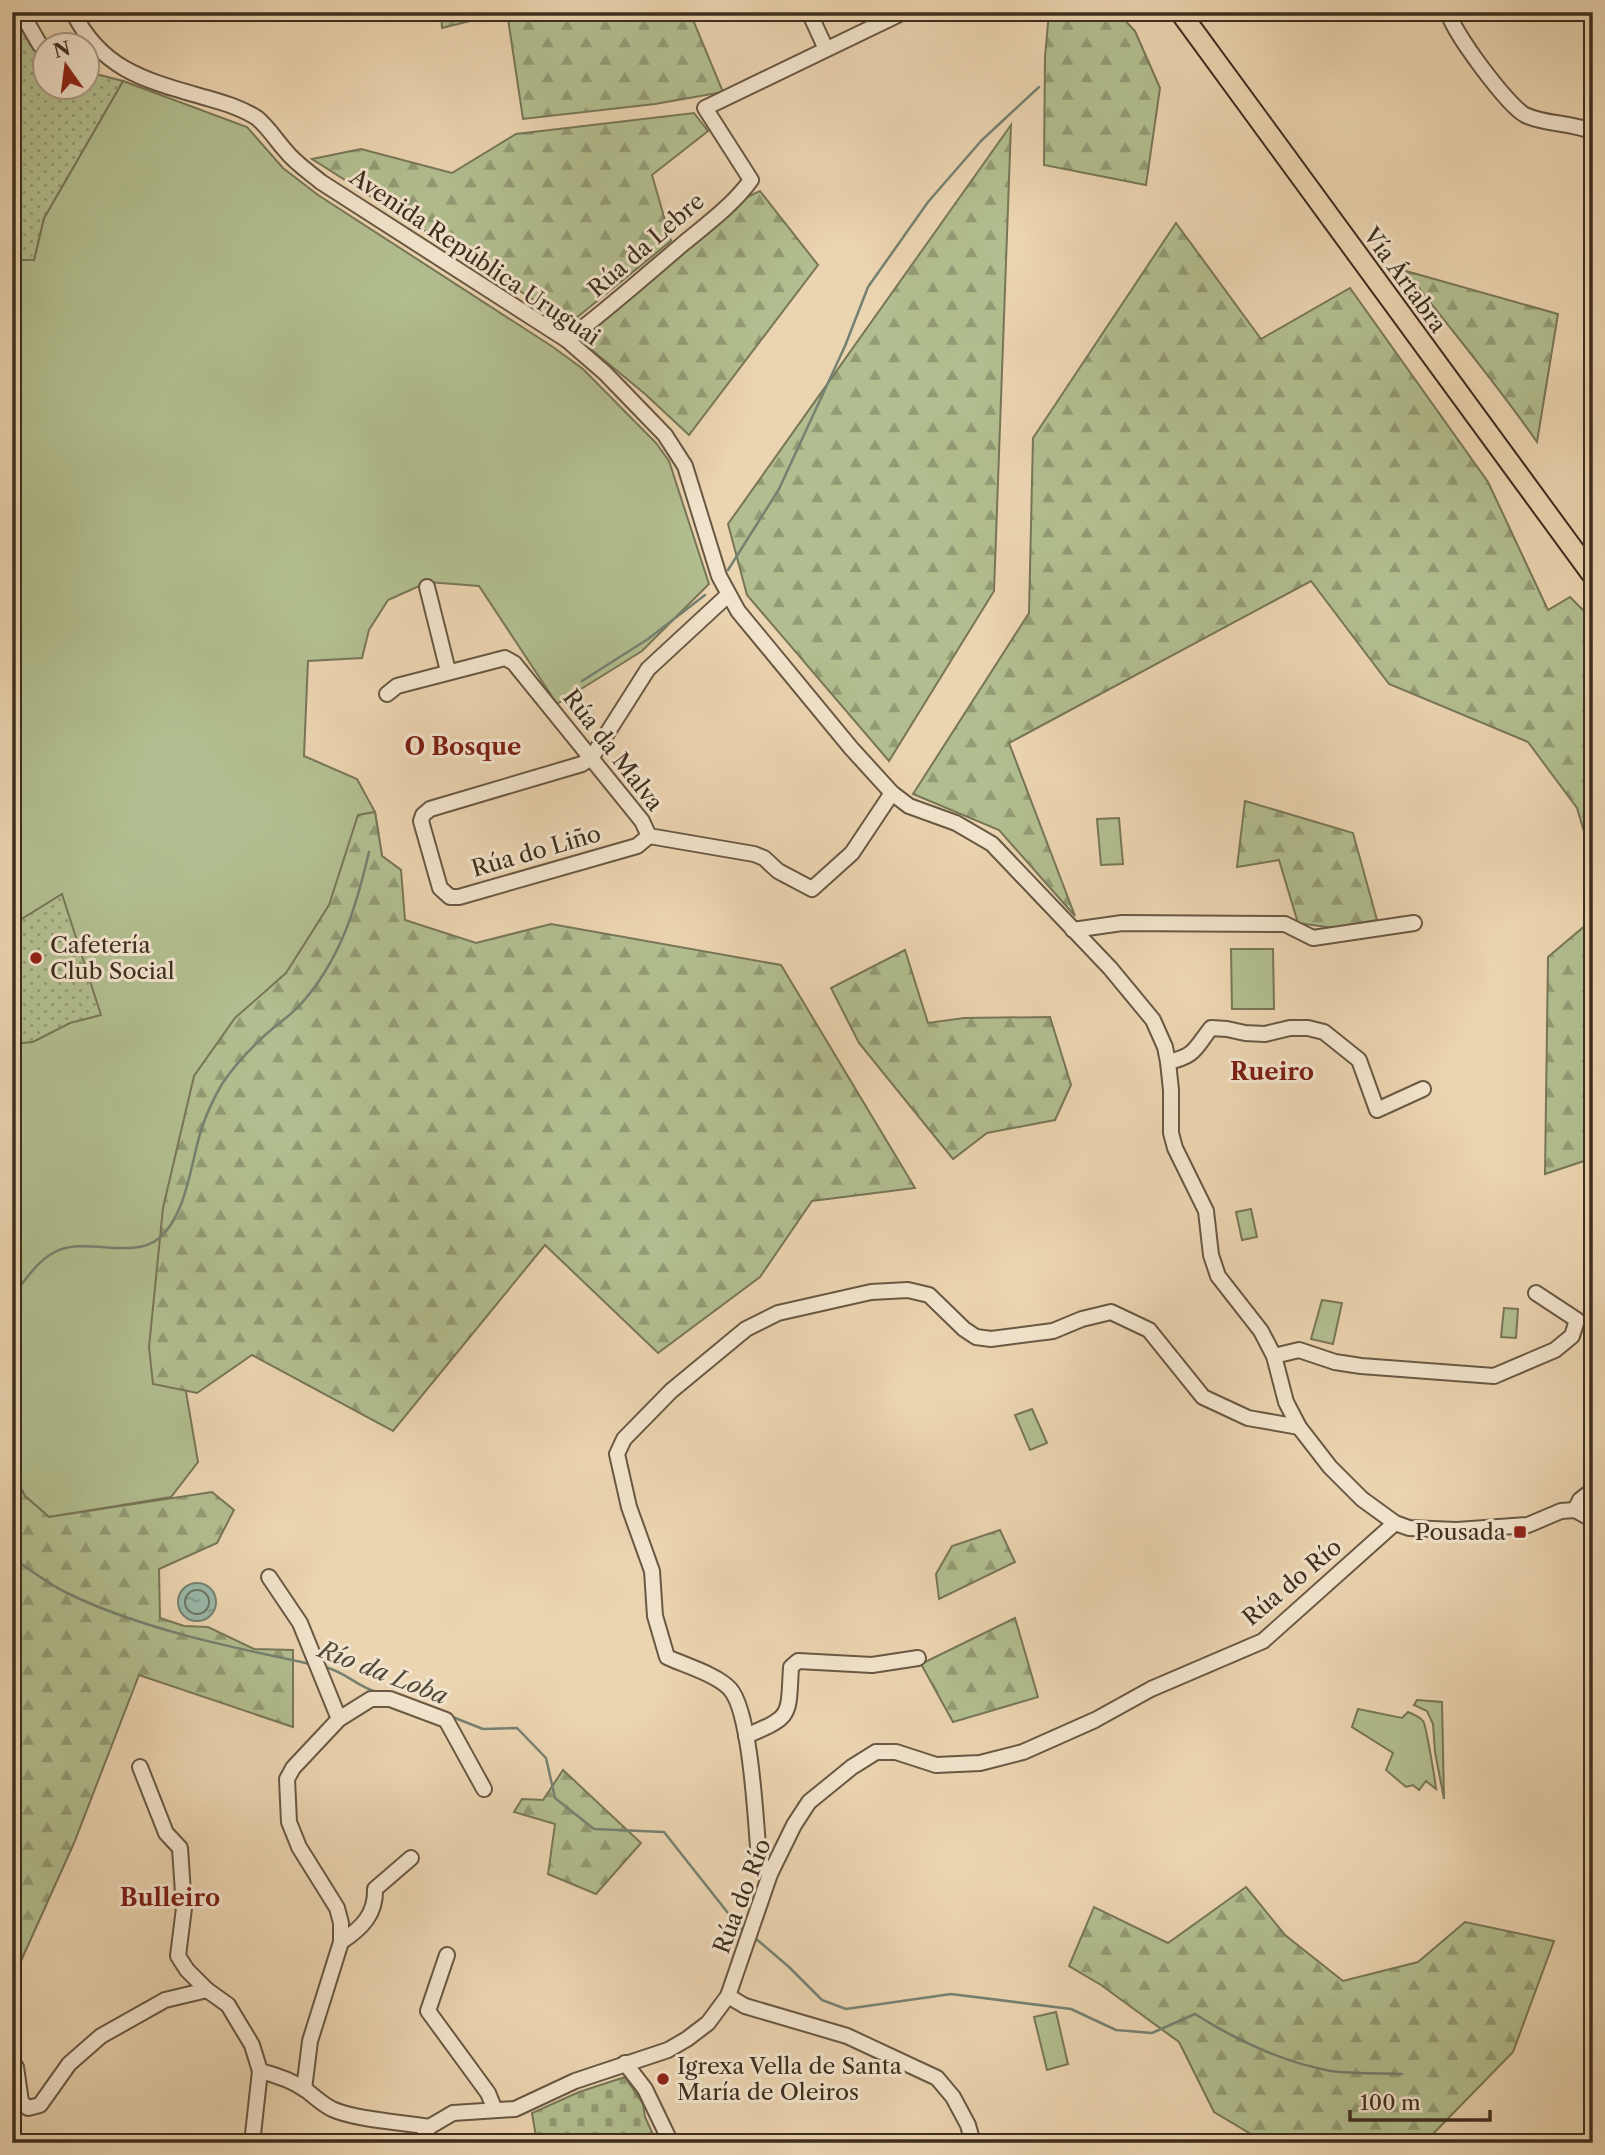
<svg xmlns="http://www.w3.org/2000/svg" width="1605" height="2155" font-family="'Libre Caslon Text',serif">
	<defs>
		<pattern id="forest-firs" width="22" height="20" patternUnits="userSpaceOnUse" patternTransform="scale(1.75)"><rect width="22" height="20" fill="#b2be8f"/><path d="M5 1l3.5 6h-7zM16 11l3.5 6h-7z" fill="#929b74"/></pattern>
		<pattern id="cemetery-stones" width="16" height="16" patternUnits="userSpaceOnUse" patternTransform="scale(1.75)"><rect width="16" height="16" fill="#b2be8f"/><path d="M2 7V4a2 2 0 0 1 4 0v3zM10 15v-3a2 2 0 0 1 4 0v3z" fill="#929b74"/></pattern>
		<pattern id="garden-dots" width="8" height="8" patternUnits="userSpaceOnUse" patternTransform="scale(1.75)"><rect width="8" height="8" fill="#b2be8f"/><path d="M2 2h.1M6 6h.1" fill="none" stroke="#929b74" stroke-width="1.8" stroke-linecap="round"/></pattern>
		<pattern id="water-ripples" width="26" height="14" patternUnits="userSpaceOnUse" patternTransform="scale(1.75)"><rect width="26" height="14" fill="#99b8a8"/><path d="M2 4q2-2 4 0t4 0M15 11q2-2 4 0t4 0" fill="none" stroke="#7e9688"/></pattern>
	</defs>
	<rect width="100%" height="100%" fill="#ebd4b0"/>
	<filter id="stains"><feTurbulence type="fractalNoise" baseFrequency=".00286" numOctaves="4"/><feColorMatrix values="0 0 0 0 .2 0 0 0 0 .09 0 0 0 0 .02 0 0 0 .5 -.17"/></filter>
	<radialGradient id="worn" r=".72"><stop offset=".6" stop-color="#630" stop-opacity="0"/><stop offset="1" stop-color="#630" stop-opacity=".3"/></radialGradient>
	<g fill="#b2be8f" stroke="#787657" stroke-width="2">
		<polygon points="123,81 247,127 283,168 318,195 553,347 583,369 656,443 669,461 709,584 642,651 557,704 479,586 428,582 388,600 369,630 362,658 308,661 304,756 357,779 375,812 382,856 401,870 177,1339 198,1462 171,1497 49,1517 25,1496 12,1472 12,260 34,260 44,218"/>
		<polygon points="1119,818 1123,864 1101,865 1097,819"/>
		<polygon points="1231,949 1273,949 1274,1009 1232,1009"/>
		<polygon points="1251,1209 1257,1237 1242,1240 1236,1212"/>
		<polygon points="1322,1300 1342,1303 1333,1344 1311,1339"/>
		<polygon points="1504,1308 1518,1309 1516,1338 1501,1337"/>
		<polygon points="1032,1409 1047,1443 1030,1450 1015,1415"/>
		<polygon points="1417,1700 1442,1702 1444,1799 1435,1752 1433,1724 1427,1711 1414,1705"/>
		<path d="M1358,1709l44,9 6,-6c5,2 12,5 15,9 3,3 12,59 13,68l-10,-8 -7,9 -6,-5 -7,2 -20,-17 7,-17 -41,-26z"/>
		<polygon points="1056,2012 1068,2064 1047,2070 1034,2017"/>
	</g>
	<g fill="url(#forest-firs)" stroke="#787657" stroke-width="2">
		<polygon points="441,12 506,12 442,28"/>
		<polygon points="507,12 606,12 607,16 638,18 691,15 723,92 655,104 523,119"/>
		<polygon points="1049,12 1117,12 1135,31 1160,88 1146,185 1044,165 1045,57"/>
		<polygon points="694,113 708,131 652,175 671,241 570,323 312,159 361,149 452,173 516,134"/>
		<polygon points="1011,125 994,591 889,761 747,595 728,524"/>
		<polygon points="760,191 818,265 689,435 645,394 581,341 743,199"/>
		<polygon points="1176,223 1261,339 1350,288 1488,482 1548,610 1570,597 1593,620 1593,862 1577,808 1528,742 1389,684 1311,581 1009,743 1075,916 999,830 913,794 1029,613 1033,438"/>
		<path d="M1406,271l152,43 -21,128c-41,-59 -87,-113 -131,-171z"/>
		<polygon points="1245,801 1353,833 1377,920 1334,928 1298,923 1279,860 1237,867"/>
		<polygon points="375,812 382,856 401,870 405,920 476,943 551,924 781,965 915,1188 812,1201 760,1277 658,1353 545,1245 393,1431 252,1355 197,1393 153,1384 149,1347 163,1208 194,1076 235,1018 286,973 329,905 358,815"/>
		<polygon points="1593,919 1593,1158 1545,1174 1548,957"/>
		<polygon points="905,950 928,1023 964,1018 1050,1017 1071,1085 1055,1120 987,1133 953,1159 859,1043 831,988"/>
		<polygon points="12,1472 25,1496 49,1517 212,1492 234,1510 217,1543 159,1569 160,1618 184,1626 208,1627 254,1649 293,1650 293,1727 139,1675 74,1843 12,1981"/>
		<polygon points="1000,1530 1015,1562 939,1599 936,1574 952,1546"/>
		<polygon points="1015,1618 1038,1697 953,1722 921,1664"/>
		<polygon points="563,1770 641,1843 596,1894 548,1874 555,1824 514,1812 522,1799 543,1800"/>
		<polygon points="1246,1887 1285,1935 1343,1981 1418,1962 1465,1922 1554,1941 1513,2052 1428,2139 1408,2143 1266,2143 1214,2112 1179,2042 1101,1985 1069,1966 1094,1907 1168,1943"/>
	</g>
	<polygon fill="url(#cemetery-stones)" stroke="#787657" stroke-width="2" points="625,2077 643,2104 645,2117 657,2143 537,2143 532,2113 579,2092"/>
	<g fill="url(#garden-dots)" stroke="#787657" stroke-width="2">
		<polygon points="12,12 30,44 45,57 46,88 88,88 88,72 123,81 44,218 34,260 12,260"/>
		<polygon points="62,894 101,1015 70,1023 33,1042 12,1044 12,925"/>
	</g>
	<circle fill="url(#water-ripples)" stroke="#758171" stroke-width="2" cx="197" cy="1602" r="19"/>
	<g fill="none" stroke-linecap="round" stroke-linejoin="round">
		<circle stroke="#6c7364" stroke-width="2" cx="197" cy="1602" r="12"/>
		<g stroke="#758171" stroke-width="2.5">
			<polyline points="728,570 779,489 845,346 868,287 928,202 981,141 1039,87"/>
			<polyline points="582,681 648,639 705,595"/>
			<path d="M18,1289c11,-14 21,-29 37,-37 29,-16 77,8 103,-13 29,-23 33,-78 44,-112 5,-14 13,-31 20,-43 11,-17 28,-35 42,-48 12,-11 26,-20 36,-31 40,-44 56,-97 69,-153"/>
			<path d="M12,1558c18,11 36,26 55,35 74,36 163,54 244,71"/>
			<path d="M324,1667c21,4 33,20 53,25"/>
			<polyline points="450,1716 483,1729 517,1728 546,1758 555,1798 594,1829 664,1832 743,1932"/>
			<path d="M755,1938l34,29 33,33 24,9 105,-15 120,15 45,21 36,3 43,-19c41,26 87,48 136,57 23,3 48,2 71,3"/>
		</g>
		<g stroke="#695843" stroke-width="18">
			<g id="minor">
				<polyline points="21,12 40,45 46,49"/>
				<path d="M73,12c29,59 75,69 134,86 17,5 35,10 50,20 11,9 19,22 28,32 10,13 24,22 36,32l246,158 38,33 60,62 20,31 34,110 19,35 113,137 41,45 17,13 47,17 36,21 118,124 43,52 12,27 3,15 3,28v43l4,15 31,63 5,44 7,21 43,55 13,25 12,46 13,25 31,40 32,32 33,24 14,5 48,2 71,-5 33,-14 14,-1 18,10"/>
				<polyline points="809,12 826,49"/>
				<path d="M1448,12c5,20 59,93 77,103 21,10 47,7 68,17"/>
				<path d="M567,340c40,-30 78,-64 117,-97 23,-19 49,-38 67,-63l-46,-72 199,-96"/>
				<polyline points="427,587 448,671"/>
				<polyline points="387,694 397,686 505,658 514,663 642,821 649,836 754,854 764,858 778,871 812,889 852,853 892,793"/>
				<polyline points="649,836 637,846 459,897 450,897 440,888 421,821 423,815 430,809 582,764 592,757 648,669 728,595"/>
				<polyline points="1073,930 1122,923 1285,924 1313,938 1414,923"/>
				<path d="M1168,1062c28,-6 27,-14 43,-34l16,1 18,4 20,1 25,-6h18l16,4 35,28 18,50 46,-21"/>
				<polyline points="1274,1356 1299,1350 1335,1362 1361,1366 1494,1376 1555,1350 1572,1336 1577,1320 1536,1293"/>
				<polyline points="1575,1510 1580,1500 1593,1490"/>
				<polyline points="269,1577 300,1623 339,1719"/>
				<path d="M746,1736c47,-20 42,-19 45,-69l7,-6 74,4 46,-7"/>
				<polyline points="140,1767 166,1833 180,1848 184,1908 178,1956 187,1970 207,1990 228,2005 252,2045 260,2071"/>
				<path d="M770,1874l-11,-14c-3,-35 -8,-148 -29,-171 -12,-14 -46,-24 -63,-32l-12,-41 -3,-45 -23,-64 -12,-53 7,-15 47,-48 75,-62 32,-16 93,-21 37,-2 21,5 35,34 12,8 15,2 62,-8 29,-12 29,-7 38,18 54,67 45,21 51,9"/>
				<path d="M341,1942c21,-14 35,-28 34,-53l36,-31"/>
				<polyline points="447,1955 428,2011 488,2093 495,2110"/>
				<polyline points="728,1996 745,2006 847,2036 937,2078 953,2097 968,2125 973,2143"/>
				<polyline points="12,2062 16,2067 21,2102 28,2108 40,2105 69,2064 101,2036 165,2000 207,1990"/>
				<polyline points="625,2063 645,2089 671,2143"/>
				<polyline points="304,2089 310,2041 341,1942 341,1923 337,1908 299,1847 289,1822 287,1779 293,1768 339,1719 371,1699 390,1699 446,1720 484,1789"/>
				<path d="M252,2143l8,-72c16,4 33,10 46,19 9,7 16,14 26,19 24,11 69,13 97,18"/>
				<polyline points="420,2143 429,2127 453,2113 515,2109 575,2081 668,2050 687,2039 708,2023 728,1996 770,1874 794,1825 809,1802 852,1767 876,1752 896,1752 936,1765 980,1763 1023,1752 1095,1720 1151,1689 1263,1641 1395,1523"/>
			</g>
		</g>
		<g stroke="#3e2e1f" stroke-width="23">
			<polyline id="highway" points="1180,12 1593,576"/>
		</g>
		<use href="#minor" stroke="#f2e3cc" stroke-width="14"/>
		<use href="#highway" stroke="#ebd4b0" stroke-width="19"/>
	</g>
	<g fill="#8f2418" stroke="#f2e3cc" stroke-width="2.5">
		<circle cx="36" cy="958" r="7"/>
		<rect x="1513" y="1525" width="14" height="14" rx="3.5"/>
		<circle cx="663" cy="2079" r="7"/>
	</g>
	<g text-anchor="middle" stroke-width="6" stroke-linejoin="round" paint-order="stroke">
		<g font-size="23" fill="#3e2e1f" stroke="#f2e3cc">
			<text transform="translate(646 245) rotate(-41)" y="8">Rúa da Lebre</text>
			<text transform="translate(475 257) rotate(34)" y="8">Avenida República Uruguai</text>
			<text transform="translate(1405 280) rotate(54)" y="8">Vía Ártabra</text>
			<text transform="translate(613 750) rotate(52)" y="8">Rúa da Malva</text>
			<text transform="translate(536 851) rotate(-16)" y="8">Rúa do Liño</text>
			<text transform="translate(1292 1582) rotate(-40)" y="8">Rúa do Río</text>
			<text transform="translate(742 1896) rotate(-69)" y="8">Rúa do Río</text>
		</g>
		<g font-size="23" fill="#3e2e1f" stroke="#f2e3cc" text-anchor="start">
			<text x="50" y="953">Cafetería<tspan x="50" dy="26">Club Social</tspan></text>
			<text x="1506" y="1540" text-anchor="end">Pousada</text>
			<text x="677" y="2074">Igrexa Vella de Santa<tspan x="677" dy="26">María de Oleiros</tspan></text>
		</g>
		<g font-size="24" font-weight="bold" fill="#7a1f14" stroke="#f2e3cc">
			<text x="463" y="755">O Bosque</text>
			<text x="1272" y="1080">Rueiro</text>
			<text x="170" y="1906">Bulleiro</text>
		</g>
		<g font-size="24" font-style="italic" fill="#504a3a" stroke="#f2e3cc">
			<text transform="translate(383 1673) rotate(21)" y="8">Río da Loba</text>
		</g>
	</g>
	<rect width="1605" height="2155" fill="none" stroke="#ebd4b0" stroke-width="42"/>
	<rect x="14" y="14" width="1577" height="2127" fill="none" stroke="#3e2e1f" stroke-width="3.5"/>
	<rect x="21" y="21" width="1563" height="2113" fill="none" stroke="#3e2e1f" stroke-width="2"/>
	<g transform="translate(66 66) rotate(346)"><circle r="33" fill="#f2e3cc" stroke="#aa9b87" stroke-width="2"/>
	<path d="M0-5L12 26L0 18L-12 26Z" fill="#8f2418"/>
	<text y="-10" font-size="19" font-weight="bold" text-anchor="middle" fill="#3e2e1f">N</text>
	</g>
	<path d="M1350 2110v10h140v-10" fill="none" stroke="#3e2e1f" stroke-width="3.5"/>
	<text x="1360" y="2110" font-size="21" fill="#3e2e1f" stroke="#f2e3cc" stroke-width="5" paint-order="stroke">100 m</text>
	<rect width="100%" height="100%" filter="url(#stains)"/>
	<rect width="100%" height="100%" fill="url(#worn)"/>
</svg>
